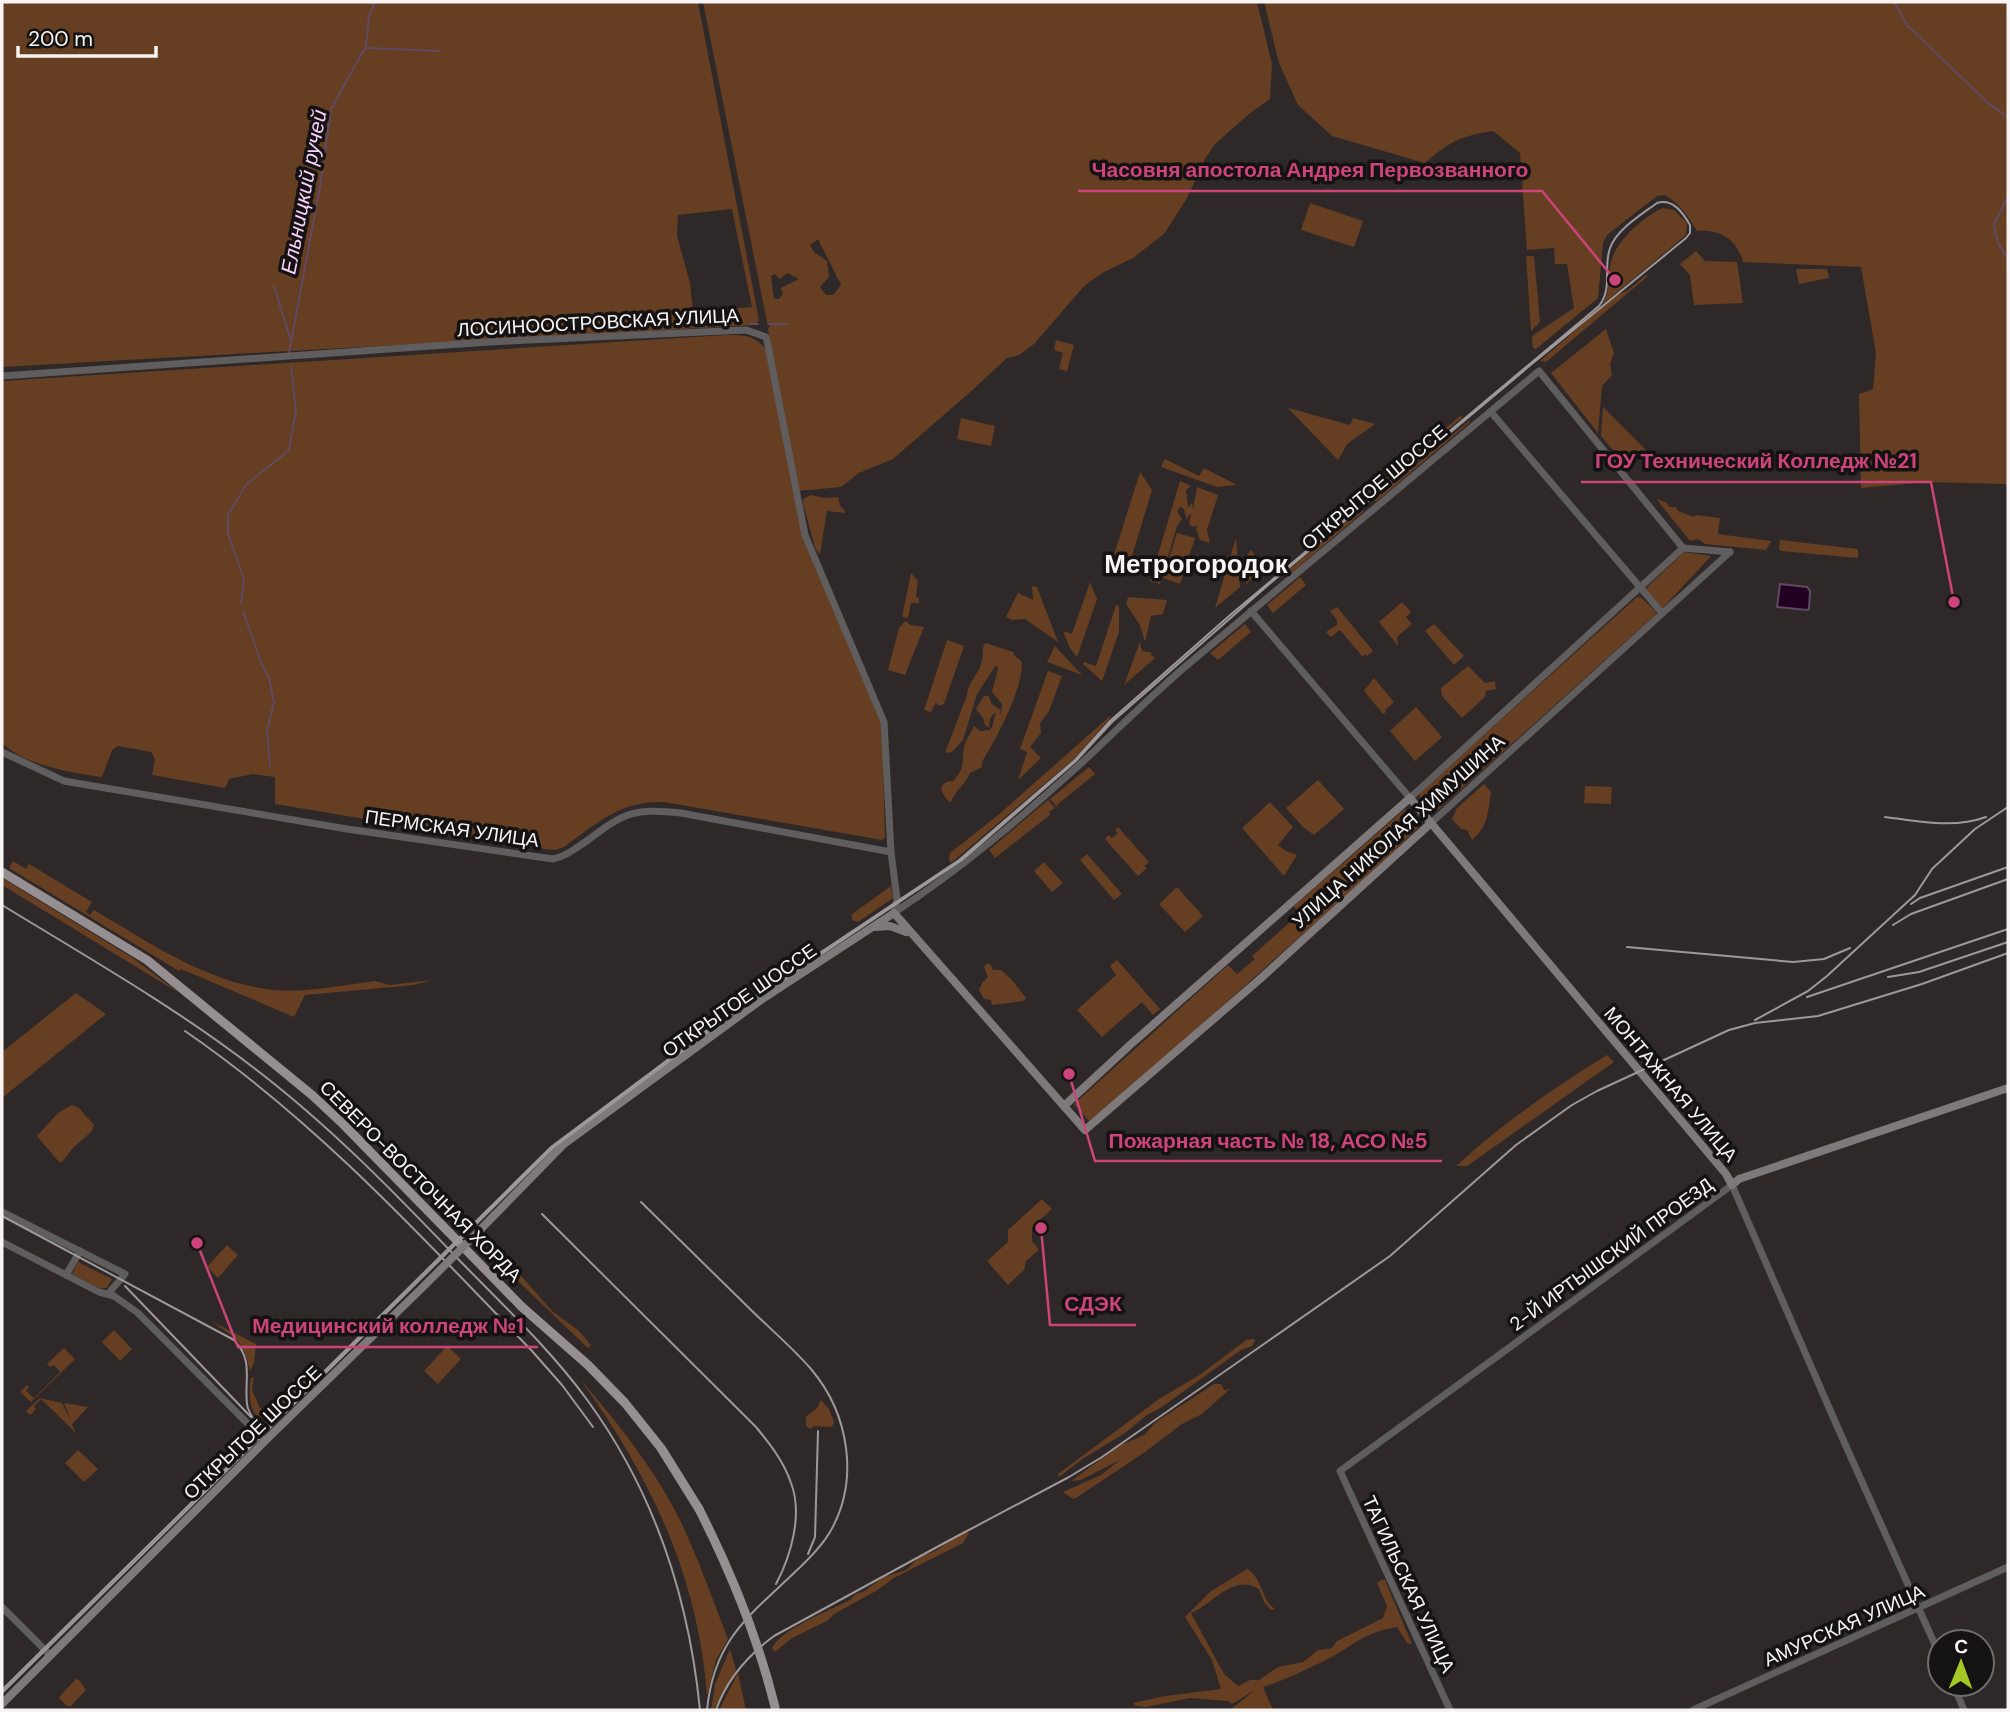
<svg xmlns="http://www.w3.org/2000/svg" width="2010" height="1712" font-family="'DM Sans',sans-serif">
	<rect width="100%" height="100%" fill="#2e2829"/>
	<g fill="#663e21" fill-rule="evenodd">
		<path d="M2,2h696l61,318 -4,5 -753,42zM732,209l20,98 -59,5 -3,-29 -13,-47 1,-21z"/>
		<path d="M703,2h554l15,62 -2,35 -20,14 -35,31 -10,15 -18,39 -23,36 -31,24 -29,14 -19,13 -51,59 -15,11 -12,3 -39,36 -75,65 -34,14 -18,14 -43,4 -30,-162 2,-4 -3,-3zM818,239l23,46 -8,10h-7l-6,-8 9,-10 -2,-16 -13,-9 -4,-7zM787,273l12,6 -18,9 2,6 -4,5h-5l-3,-23 4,-2 5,5z"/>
		<path d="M1264,2h744v484l-3,-2 -78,-2 -66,6 -2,-94 14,-5 3,-36 -15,-86 -118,-5c-6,-23 -23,-33 -46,-31 -8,-14 -18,-28 -32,-36l-8,1 -50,39 -4,8 -5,55 -62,51 -3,-1 -1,-12 42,-28 -7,-44h-12l-1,-16 -27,2 -7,-97 -27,-22c-33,5 -44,11 -68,32l-93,-27 -34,-31 -19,-42z"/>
		<polygon points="1310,203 1363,221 1354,247 1301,230"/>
		<path d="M1663,208l11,2 13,13 -1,12 -83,69c8,-14 4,-27 8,-42 4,-20 34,-47 52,-54z"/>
		<polygon points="1696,251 1705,261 1737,262 1743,303 1694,305 1690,275 1680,264"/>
		<polygon points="1526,256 1534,256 1540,322 1531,331"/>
		<polygon points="1796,269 1827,269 1829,278 1799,284"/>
		<polygon points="1646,275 1648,276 1546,362 1540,361 1616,295 1627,291"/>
		<polygon points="1606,329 1614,353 1610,364 1612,375 1602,386 1598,433 1551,373"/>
		<path d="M726,335c17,0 30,0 40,15l36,184 80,186 3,118 -3,2 -218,-38c-43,-2 -67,21 -100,45l-9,3 -10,-1 -270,-45v-27l-22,-3 -24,5 -4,9 -73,-13 3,-16 -4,-7 -33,-6 -6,4 -10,27c-30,-4 -78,-12 -100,-34v-362z"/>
		<polygon points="1056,340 1074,345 1067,371 1059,369 1063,353 1054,350"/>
		<polygon points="1603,407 1653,457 1613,450 1601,436"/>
		<polygon points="1288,408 1350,425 1353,418 1375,424 1347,444 1338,460"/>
		<polygon points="1460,416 1463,417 1367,497 1366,494"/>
		<polygon points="961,418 995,426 991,446 957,439"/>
		<polygon points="1469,421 1470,422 1377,501 1371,501"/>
		<polygon points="1165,459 1199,476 1204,468 1237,485 1217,487 1161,467"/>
		<polygon points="1140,472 1152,490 1129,566 1112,561"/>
		<polygon points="1180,481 1191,486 1186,490 1188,507 1192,503 1193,509 1197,487 1218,495 1207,530 1210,543 1200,540 1196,529 1198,525 1194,527 1189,524 1191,514 1188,516 1187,521 1184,509 1180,507 1177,511 1182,519 1177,526 1160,584 1150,581"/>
		<polygon points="811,495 825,498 838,497 840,506 845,511 845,513 827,511 820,554 816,550 803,504 803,499"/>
		<polygon points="1658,499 1667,503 1669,507 1676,507 1678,511 1694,517 1695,515 1720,518 1718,534 1771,541 1766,550 1705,544 1698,539 1690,541 1658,501"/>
		<polygon points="1361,509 1364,511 1287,577 1284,574"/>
		<polygon points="1177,533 1195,538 1180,584 1163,578"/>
		<polygon points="1236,538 1240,587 1215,608"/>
		<polygon points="1780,540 1858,549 1858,558 1781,551 1779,549"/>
		<polygon points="1251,550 1257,559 1263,560 1266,565 1246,584 1246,565 1249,564 1244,559"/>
		<polygon points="1684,552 1711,556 1662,609 1644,590"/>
		<polygon points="911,573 918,581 916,597 919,598 919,603 911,603 908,618 902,617"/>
		<polygon points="1300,577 1306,585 1273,613 1267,605"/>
		<polygon points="1090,582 1097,599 1077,657 1070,648 1063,631 1072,634"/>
		<polygon points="1032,586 1037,587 1058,642 1025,619 1012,620 1006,617 1018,593 1033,600"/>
		<polygon points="1128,597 1167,600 1163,614 1151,616 1145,642 1140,625 1126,604"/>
		<polygon points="1637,597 1642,598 1656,612 1655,615 1437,811 1428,811 1419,801 1420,793"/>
		<polygon points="1402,602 1411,612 1406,617 1412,624 1397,637 1398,646 1379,622"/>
		<polygon points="1116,605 1119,606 1119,632 1102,681 1083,664 1084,662 1096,666"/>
		<polygon points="1337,607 1373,651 1367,656 1365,654 1363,657 1340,630 1331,637 1326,632 1337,625 1337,620 1330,611"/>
		<polygon points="905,621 911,625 924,627 905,675 888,670 899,628"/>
		<polygon points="1245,624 1251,632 1218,660 1210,653"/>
		<polygon points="1434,624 1464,656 1454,665 1425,631"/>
		<polygon points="947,640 964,646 944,704 938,706 936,702 931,712 924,710"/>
		<polygon points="1140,642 1142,651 1152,653 1151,655 1155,658 1124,685"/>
		<path d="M985,643l28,9 1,3 8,7c0,27 -19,63 -32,86 -4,8 -8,10 -8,19l-12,6c-5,12 -14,16 -19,29l-3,-1 -6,-9 -1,-5 5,-5 7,-1c13,-14 8,-17 11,-33 1,-7 7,-15 10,-22l6,5 10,-1c5,-5 2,-11 6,-16l-2,-1 -4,6 -1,9 -4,-3 -2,-7 -7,-9 8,-13h5l2,7 10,8 -2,3 2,-1 1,-9 -10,-12 6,-23 -2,-4 -19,29 -14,46 -11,12 -7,1 22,-58c1,-13 12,-21 15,-34 2,-7 -1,-11 3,-18z"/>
		<polygon points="1055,646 1082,675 1047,662"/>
		<polygon points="1468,666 1485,683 1495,681 1496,689 1486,691 1485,697 1462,718 1442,696 1441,688"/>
		<polygon points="1048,671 1062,676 1049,711 1040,723 1041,733 1030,747 1041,758 1018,780 1027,752 1020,749"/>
		<polygon points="1374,678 1394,702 1385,710 1386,712 1383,714 1364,691"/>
		<polygon points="1416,707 1442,737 1415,761 1390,731"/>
		<polygon points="1110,716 1111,717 1074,759 951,863 949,860 950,853 997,816"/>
		<polygon points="1089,767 1095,774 1057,805 1059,809 1050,799"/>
		<polygon points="1318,780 1344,809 1314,835 1303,827 1286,808"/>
		<path d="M1484,784l7,8c-3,20 -3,35 -19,48l-5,-10 -6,-1 -9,-10 5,-11z"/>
		<polygon points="1585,786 1612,787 1611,804 1584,803"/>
		<polygon points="1048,800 1055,808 1049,812 1050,815 995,858 989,850"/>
		<polygon points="1270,802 1293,827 1278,845 1286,851 1297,855 1284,876 1242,828"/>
		<polygon points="1405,809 1420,826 1360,883 1128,1090 1089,1121 1074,1104 1228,965 1237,974 1255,959 1252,956 1299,914 1294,906"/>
		<polygon points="1118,827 1149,862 1144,866 1147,868 1138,876 1105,839 1109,835 1112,838 1118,833 1115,830"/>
		<polygon points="1087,854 1122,894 1114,900 1080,860"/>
		<path d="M13,861l13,8 3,-5 63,38 -6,10 4,3 4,-5c56,33 113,73 180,80 33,3 69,-5 101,-9l15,4 42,-5 -18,5 -109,10 -11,22 -113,-48 -2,2 -170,-103z"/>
		<polygon points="1044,862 1063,883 1052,892 1034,871"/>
		<polygon points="2,878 133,958 179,993 2,885"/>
		<polygon points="891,886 893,898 858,922 852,920 852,914"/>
		<polygon points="1177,887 1203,916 1185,932 1159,904"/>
		<polygon points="1117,960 1160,1009 1153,1015 1142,1002 1102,1037 1077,1010 1116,975 1110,966"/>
		<polygon points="987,963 991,965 993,970 1001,970 1011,979 1026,998 1023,1001 992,1005 991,1000 984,999 979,990 982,983 988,977 984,967"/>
		<polygon points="76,993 106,1014 2,1098 2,1052"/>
		<path d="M1607,1055l7,7 -147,104h-11c46,-42 97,-78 151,-111z"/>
		<polygon points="72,1105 79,1108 94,1125 92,1131 73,1148 62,1162 59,1162 37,1136 58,1113"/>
		<polygon points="1042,1199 1052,1209 1032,1227 1032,1241 1039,1250 1026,1261 1024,1270 1008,1285 987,1261 1008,1242 1008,1230"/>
		<polygon points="227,1245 238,1255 218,1278 207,1267"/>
		<polygon points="494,1245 552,1311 579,1331 591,1345 588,1348 497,1261 494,1254"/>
		<polygon points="78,1262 112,1279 107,1288 99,1288 72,1274"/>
		<polygon points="209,1320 256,1344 254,1363 250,1371 245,1353 237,1339"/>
		<polygon points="114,1330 132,1349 120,1361 102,1342"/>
		<polygon points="1254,1339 1255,1340 1252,1346 1241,1350 1162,1407 1147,1415 1125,1433 1084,1458 1059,1477 1058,1474 1159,1399 1201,1374 1246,1340"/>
		<polygon points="447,1346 461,1359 438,1384 424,1371"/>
		<polygon points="64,1348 75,1359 31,1402 20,1392 27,1385 29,1387 26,1391 34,1398 60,1372 54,1365 50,1367 47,1364"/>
		<path d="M254,1377l-2,13 8,18 7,4 9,-3 3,-10 15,-13 -1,-7h21c-12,11 -23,25 -37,34 -28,19 -29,-18 -26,-35z"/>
		<path d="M580,1379c38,44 77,93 102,145 17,37 31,76 46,115l-12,21 -9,36c-9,-121 -57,-220 -127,-317z"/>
		<polygon points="1214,1384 1221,1384 1224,1390 1230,1389 1202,1414 1182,1424 1145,1452 1076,1498 1073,1499 1063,1492 1101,1475 1120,1460 1081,1480 1071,1481 1119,1446 1144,1435 1156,1422"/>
		<polygon points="40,1398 62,1403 72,1423 64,1403 88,1407 74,1422 72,1425 76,1433 41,1399 34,1406 36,1409 30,1415 26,1411"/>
		<polygon points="821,1400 829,1409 834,1422 832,1427 814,1426 810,1429 806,1426 806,1417 817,1408"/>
		<polygon points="78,1450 98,1469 84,1482 65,1463"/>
		<path d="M965,1530l4,3 -6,10 -69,35 -18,13 -42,23 -7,7 -35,17 -17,14 -3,-3c6,-19 59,-39 78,-49l6,-6 7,-2 21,-15 22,-7 12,-12 19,-8z"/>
		<path d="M1247,1569c16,9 14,31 28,40l-4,1 -7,-8 -5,-13c-27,-16 -45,15 -68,24l33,61 14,12 12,-6h9l19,-13 25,-5 15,-12 14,-2 5,-7 46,-23 4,-12 -10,-23 4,-3h4l27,64 -5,-1 -10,-16c-33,5 -42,18 -69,32 -21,10 -42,21 -65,28l10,23h-43l25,-20 -23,14 -4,-3 -38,-3 -44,9 -10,-1 -3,-3 32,-7 56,-7 -9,-29 -27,-43 26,-26z"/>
		<polygon points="730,1649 736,1670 714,1710 711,1710 715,1684"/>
		<polygon points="738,1673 746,1710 719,1710"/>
		<polygon points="76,1679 79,1680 86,1690 71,1706 67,1706 59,1698 60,1696"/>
	</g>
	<polygon fill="#210024" stroke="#624962" stroke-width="2" points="1780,584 1807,587 1810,591 1809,609 1807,610 1777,607"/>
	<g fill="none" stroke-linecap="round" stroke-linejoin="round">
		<g stroke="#624962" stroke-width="2">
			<polyline points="1894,2 1907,25 1988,103 2008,117"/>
			<polyline points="366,48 439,51"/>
			<polyline points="2008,196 1994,225 1998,243 2008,259"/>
			<polyline points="274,286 290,338"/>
			<polyline points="750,324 758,324"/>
			<polyline points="768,324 788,324"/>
			<polyline points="289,353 320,186 331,109 366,46 369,16 375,2"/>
			<polyline points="241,603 244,579 228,534 228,515 246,485 289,450 296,410 291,367"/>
			<polyline points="243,611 262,665 269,678 274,703 267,731 270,766"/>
		</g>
		<g stroke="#605d5e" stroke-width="7">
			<polyline points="2,376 489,342 746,330 766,337 767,341 805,535 884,722 891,852 897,899 894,913"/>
			<polyline points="1491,412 1662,613"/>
			<polyline points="1683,548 1730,552"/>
			<polyline points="1251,611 1410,798 1683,548"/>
			<path d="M2,752l62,29 283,48 206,30c14,-3 23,-11 35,-19 37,-28 46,-32 93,-27l210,39"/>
			<polyline points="1431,823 1730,552"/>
			<path d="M895,912c69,-45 132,-99 193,-155 32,-30 64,-62 98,-91l353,-295 144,177"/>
			<polyline points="2,1212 125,1274 108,1294"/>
			<polyline points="2,1242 99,1292 114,1296 138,1313 265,1441"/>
			<polyline points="66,1275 80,1251"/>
			<polyline points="2,1607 50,1655"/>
			<polyline points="1953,1684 1964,1710"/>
			<polyline points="1450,1710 1340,1471 1732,1185 1837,1426 1940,1656"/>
			<polyline points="1693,1710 2008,1567"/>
		</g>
		<g stroke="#7e797b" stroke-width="8">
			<polyline points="875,927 890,926 906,932"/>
			<polyline points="1064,1106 1130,1045 1410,798 1726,1174 1732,1185 1739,1179 2008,1088"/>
			<polyline points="476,1234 564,1144 761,1000 894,913 1085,1130 1260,979 1431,823"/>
			<polyline points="2,1704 265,1441 425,1285"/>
		</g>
		<polyline stroke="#958f92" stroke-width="9" points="2,872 147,960 312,1095 344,1125 522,1307 588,1365 625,1403 661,1448 699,1509"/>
		<g stroke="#9d9899" stroke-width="2">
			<path d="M2,1216l232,124c20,21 10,39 13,64 2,15 15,17 8,36"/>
			<polyline points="125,1286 251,1417"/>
			<path d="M2,1690l549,-543 186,-139 222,-148 116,-100 35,-39 119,-105 370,-310c14,-18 4,-38 11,-58 7,-19 32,-34 47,-45 16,-5 26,10 33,22v8l-4,5 -153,125 -266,223 -155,136 -36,39 -114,99 -224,150 -184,137 -552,546"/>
		</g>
		<g stroke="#9d9899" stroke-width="2">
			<path d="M1885,817c34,4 68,12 101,0"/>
			<polyline points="1911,904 1920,898 2008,867"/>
			<path d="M2,905c85,52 173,102 252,163 75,57 141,125 206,193 44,45 91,89 128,140 66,91 101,198 112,309"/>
			<polyline points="1893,925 1911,914 2008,879"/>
			<polyline points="1627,947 1793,962 1824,959 1850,948"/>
			<polyline points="1888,977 1919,972 2008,942"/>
			<polyline points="1807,997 2008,929"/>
			<polyline points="1755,1020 1808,991 1827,976 1915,895 1932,869 1975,829 2008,807"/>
			<path d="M185,1031c131,90 237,206 347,320l30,34 31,42"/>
			<path d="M641,1202c35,34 70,69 106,104 21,21 45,41 64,63 38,45 49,111 19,163 -9,15 -22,28 -35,40 -47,45 -81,68 -88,138"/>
			<path d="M542,1214l214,213c14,17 28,35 35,56 12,31 0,73 -15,101"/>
			<polyline points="808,1554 815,1537 818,1431"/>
			<path d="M716,1710c11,-31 31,-54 58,-74l174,-95 121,-64 33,-20 288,-201 126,-111 56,-40 25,-14 132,-61 26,-7 63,-7 104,-32 86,-31"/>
		</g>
		<polyline stroke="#7e797b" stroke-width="8" points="425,1285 476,1234"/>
		<path stroke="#958f92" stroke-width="9" d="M699,1509c32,63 59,129 76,198"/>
	</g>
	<g text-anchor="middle" stroke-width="7" stroke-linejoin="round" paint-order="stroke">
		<g font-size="19" fill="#f8f4f4" stroke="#141212">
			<text transform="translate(598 322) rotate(-3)" y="7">ЛОСИНООСТРОВСКАЯ УЛИЦА</text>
			<text transform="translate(1374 487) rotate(-40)" y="7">ОТКРЫТОЕ ШОССЕ</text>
			<text transform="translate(452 828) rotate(8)" y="7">ПЕРМСКАЯ УЛИЦА</text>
			<text transform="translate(1398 831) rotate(-42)" y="7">УЛИЦА НИКОЛАЯ ХИМУШИНА</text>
			<text transform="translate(739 1000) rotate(-35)" y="7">ОТКРЫТОЕ ШОССЕ</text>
			<text transform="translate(1671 1084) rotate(50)" y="7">МОНТАЖНАЯ УЛИЦА</text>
			<text transform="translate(421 1181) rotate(45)" y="7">СЕВЕРО-ВОСТОЧНАЯ ХОРДА</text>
			<text transform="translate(1611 1254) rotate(-36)" y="7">2-Й ИРТЫШСКИЙ ПРОЕЗД</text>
			<text transform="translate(252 1432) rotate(-44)" y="7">ОТКРЫТОЕ ШОССЕ</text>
			<text transform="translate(1409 1584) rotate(65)" y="7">ТАГИЛЬСКАЯ УЛИЦА</text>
			<text transform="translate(1844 1625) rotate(-24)" y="7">АМУРСКАЯ УЛИЦА</text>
		</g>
		<g font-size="21" font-style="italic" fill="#f9d1fb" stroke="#141212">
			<text transform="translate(304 192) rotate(-79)" y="7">Ельницкий ручей</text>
		</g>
		<g font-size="26" font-weight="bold" fill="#f8f4f4" stroke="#141212">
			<text x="1196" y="573">Метрогородок</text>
		</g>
	</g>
	<path fill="none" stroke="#cd447a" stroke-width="2.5" d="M1615 280L1542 191H1078M1954 602L1931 482H1581M1069 1074L1095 1161H1442M1041 1228L1050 1325H1136M197 1243L238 1347H538"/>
	<g fill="#cd447a" stroke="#141212" stroke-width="2.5">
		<circle cx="1615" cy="280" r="7"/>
		<circle cx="1954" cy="602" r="7"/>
		<circle cx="1069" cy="1074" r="7"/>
		<circle cx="1041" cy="1228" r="7"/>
		<circle cx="197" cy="1243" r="7"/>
	</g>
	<g font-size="21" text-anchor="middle" font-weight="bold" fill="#cd447a" stroke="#141212" stroke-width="7" stroke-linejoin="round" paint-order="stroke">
		<text x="1310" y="177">Часовня апостола Андрея Первозванного</text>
		<text x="1756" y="468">ГОУ Технический Колледж №21</text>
		<text x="1268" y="1148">Пожарная часть № 18, АСО №5</text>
		<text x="1093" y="1311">СДЭК</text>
		<text x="388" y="1333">Медицинский колледж №1</text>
	</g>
	<rect width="2010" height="1712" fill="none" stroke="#f8f4f4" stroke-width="7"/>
	<g transform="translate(1961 1663) rotate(1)"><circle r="33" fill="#141212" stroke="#6f6c6c" stroke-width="2"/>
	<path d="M0-5L12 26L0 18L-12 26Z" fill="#a4c825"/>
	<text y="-10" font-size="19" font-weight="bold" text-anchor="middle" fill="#f8f4f4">С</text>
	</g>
	<path d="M18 46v10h138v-10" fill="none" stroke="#f8f4f4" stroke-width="3.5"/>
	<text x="28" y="46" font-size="21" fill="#f8f4f4" stroke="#141212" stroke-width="5" paint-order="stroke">200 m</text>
</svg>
